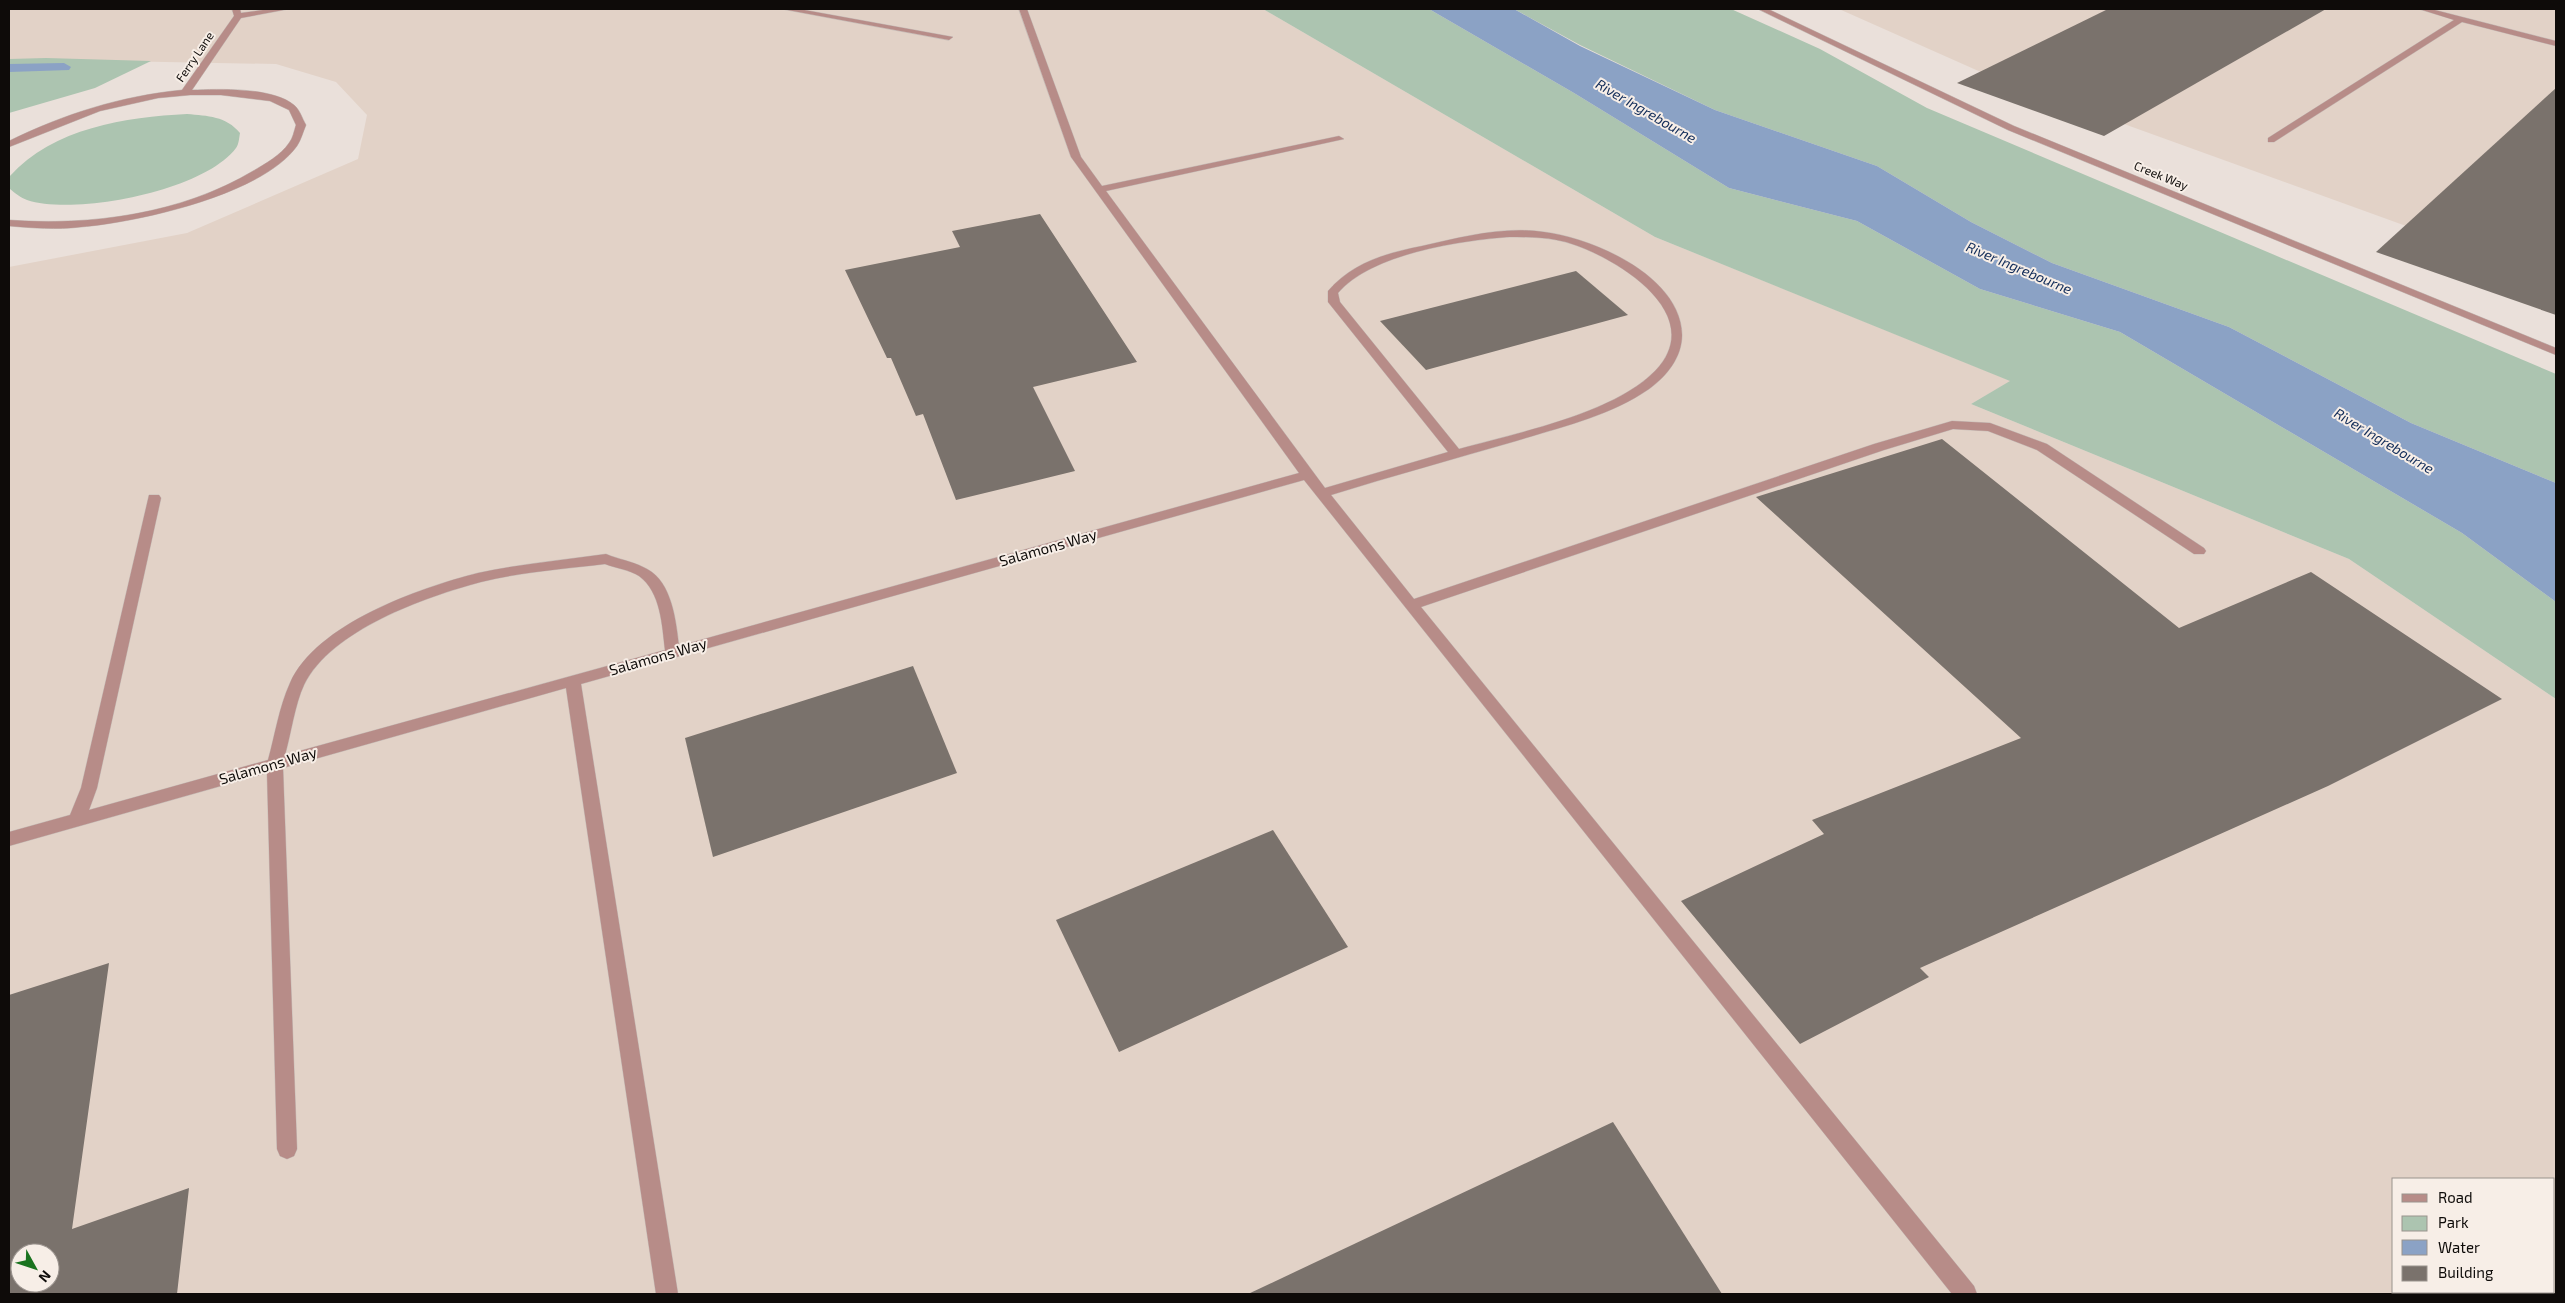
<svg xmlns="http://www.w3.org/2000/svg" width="2565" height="1303" font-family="'Exo 2',sans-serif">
	<rect width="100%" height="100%" fill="#eae0da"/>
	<g fill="#e2d2c7" fill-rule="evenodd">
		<path d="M9,9h1254l392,228 356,144 -40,23 378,155 207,140v595h-2547v-1027l178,-34 171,-74 9,-44 -31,-33 -60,-18 -267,-5zM2394,1179h160v113h-160zM20,1253h30v30h-30z"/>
		<polygon points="1839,9 2556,9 2556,290 2442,239 1983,73"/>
	</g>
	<g fill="#acc4b0">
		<polygon points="1263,9 1429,9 1574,93 1729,188 1857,221 1980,289 2120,332 2462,533 2556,602 2556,699 2349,559 1971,404 2010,381 1655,237"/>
		<polygon points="1514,9 1731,9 1820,49 1927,108 2556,374 2556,483 2411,423 2229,327 2052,263 1971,222 1877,166 1715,110 1580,45"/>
		<polygon points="46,58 151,61 95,88 9,113 9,59"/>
		<path d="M187,114c21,2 39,2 53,19 -1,5 -1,11 -4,15 -32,43 -161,68 -209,52 -6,-2 -12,-7 -17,-11v-13c43,-48 116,-59 177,-62z"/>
	</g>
	<polygon fill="#8ba2c5" points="1429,9 1514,9 1580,46 1715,110 1877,166 1971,222 2052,263 2229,327 2411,423 2556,483 2556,602 2462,533 2120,332 1980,289 1857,221 1729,188 1574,93"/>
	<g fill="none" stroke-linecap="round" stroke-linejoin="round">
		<polygon fill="#8ba2c5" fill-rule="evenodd" points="64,63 71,67 69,70 9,72 9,64"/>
	</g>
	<g fill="#7a726c" fill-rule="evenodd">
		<polygon points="2108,9 2326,9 2104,136 1957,83"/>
		<polygon points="2556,88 2556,315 2376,252"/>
		<polygon points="1040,214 1137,362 1033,387 1075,471 956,500 923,414 916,416 891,358 887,358 845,270 960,247 952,231"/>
		<polygon points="1576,271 1628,315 1426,370 1380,321"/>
		<polygon points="1942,439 2179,628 2311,572 2502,699 2328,786 1920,968 1929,977 1800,1044 1681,901 1824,834 1812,820 2021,738 1756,497"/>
		<polygon points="913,666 957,773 713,857 685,738"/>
		<polygon points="1273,830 1348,947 1119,1052 1056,920"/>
		<path d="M109,963l-37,266 117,-41 -12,106h-168v-299zM20,1253h30v30h-30z"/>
		<polygon points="1613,1122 1722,1294 1248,1294"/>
	</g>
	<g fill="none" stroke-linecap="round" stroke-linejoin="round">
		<g stroke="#c7beb9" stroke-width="1">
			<g id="minor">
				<path d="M232,9h8l1,4 29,-4h19l-48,9 -49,72c27,-1 80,-3 102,15 6,5 8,13 12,20 -3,7 -5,15 -9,21 -35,49 -159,76 -216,81 -25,3 -48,1 -72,-1v-6c82,6 172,-6 244,-49 12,-7 28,-16 36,-28 4,-5 5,-12 7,-18l-7,-15 -19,-9 -49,-6h-31l-32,3 -58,13 -91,36v-6c55,-27 112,-45 173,-51l52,-74z"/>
				<polygon points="782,9 799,9 953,37 949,40"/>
				<path d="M1019,9h8l54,148 21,29 237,-50 5,3 -238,52 219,297 123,-36 -120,-150v-11c25,-29 59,-38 94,-45 40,-9 81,-20 122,-14 49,6 137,44 138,103 0,22 -15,41 -33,54 -39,27 -88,38 -133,52 -62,18 -124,35 -185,54l83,104 460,-155 78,-23 38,2 57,21 157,104 2,3 -2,3h-10l-157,-104 -49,-19 -35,-2 -69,21 -463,157 553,679 3,8h-25l-648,-814 -723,204 97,610h-22l-90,-606 -283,80 14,381 -3,7 -7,3 -7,-3 -3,-7 -10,-376 -258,73v-14l61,-17 11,-27 68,-293h10l2,3 -64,290 -8,22 179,-50c7,-25 11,-53 22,-77 26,-59 129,-95 188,-110 42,-9 85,-13 128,-19l5,2c12,4 26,7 36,13 25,13 29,52 32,77l620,-173 -228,-316zM1508,237c22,0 43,0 64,7 46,15 137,71 83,127 -42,43 -139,62 -196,78l-119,-147 -2,-9c33,-39 120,-52 170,-56zM605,564c10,4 25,6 34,12 22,16 23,50 26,74l-380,105c6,-21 10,-51 19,-70 27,-55 121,-88 177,-103 40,-10 83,-13 124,-18z"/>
				<polygon points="1758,9 1768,9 2014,126 2556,348 2556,355 2008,130"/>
				<polygon points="2419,9 2431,9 2556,41 2556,46 2462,22 2274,142 2268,142 2268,138 2454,20"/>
			</g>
		</g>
		<use href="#minor" fill="#b78c88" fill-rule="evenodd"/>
	</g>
	<g text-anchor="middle" stroke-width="4" stroke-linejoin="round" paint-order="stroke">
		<g font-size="12" fill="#0e0b09" stroke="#f7eee7">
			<text transform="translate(195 57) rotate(-56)" y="4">Ferry Lane</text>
			<text transform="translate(2161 176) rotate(22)" y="4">Creek Way</text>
		</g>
		<g font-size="14" font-style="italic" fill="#102b58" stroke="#f7eee7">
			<text transform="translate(1646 111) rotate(30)" y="5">River Ingrebourne</text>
			<text transform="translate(2019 268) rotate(23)" y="5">River Ingrebourne</text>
			<text transform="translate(2384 441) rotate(31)" y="5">River Ingrebourne</text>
		</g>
		<g font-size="15" fill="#0e0b09" stroke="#f7eee7">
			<text transform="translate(1048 548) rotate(-16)" y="5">Salamons Way</text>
			<text transform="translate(658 657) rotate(-16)" y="5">Salamons Way</text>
			<text transform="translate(268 766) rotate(-16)" y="5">Salamons Way</text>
		</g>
	</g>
	<rect width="2565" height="1303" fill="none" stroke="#0e0b09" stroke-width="20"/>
	<rect x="2392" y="1178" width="162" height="115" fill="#f7eee7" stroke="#9a938e"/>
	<rect x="2402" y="1194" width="25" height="8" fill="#b78c88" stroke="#9a938e"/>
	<text x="2438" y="1203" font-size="15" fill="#0e0b09">Road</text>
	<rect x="2402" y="1216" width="25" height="15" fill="#acc4b0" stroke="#9a938e"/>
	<text x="2438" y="1228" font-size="15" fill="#0e0b09">Park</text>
	<rect x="2402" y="1240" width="25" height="15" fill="#8ba2c5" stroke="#9a938e"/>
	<text x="2438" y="1253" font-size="15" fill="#0e0b09">Water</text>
	<rect x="2402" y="1266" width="25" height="15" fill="#7a726c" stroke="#9a938e"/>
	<text x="2438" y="1278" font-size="15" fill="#0e0b09">Building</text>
	<g transform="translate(35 1268) rotate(130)"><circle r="24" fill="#f7eee7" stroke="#9a938e"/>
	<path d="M0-4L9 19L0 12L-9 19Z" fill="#1a731f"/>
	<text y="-8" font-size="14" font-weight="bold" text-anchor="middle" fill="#0e0b09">N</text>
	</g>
</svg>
